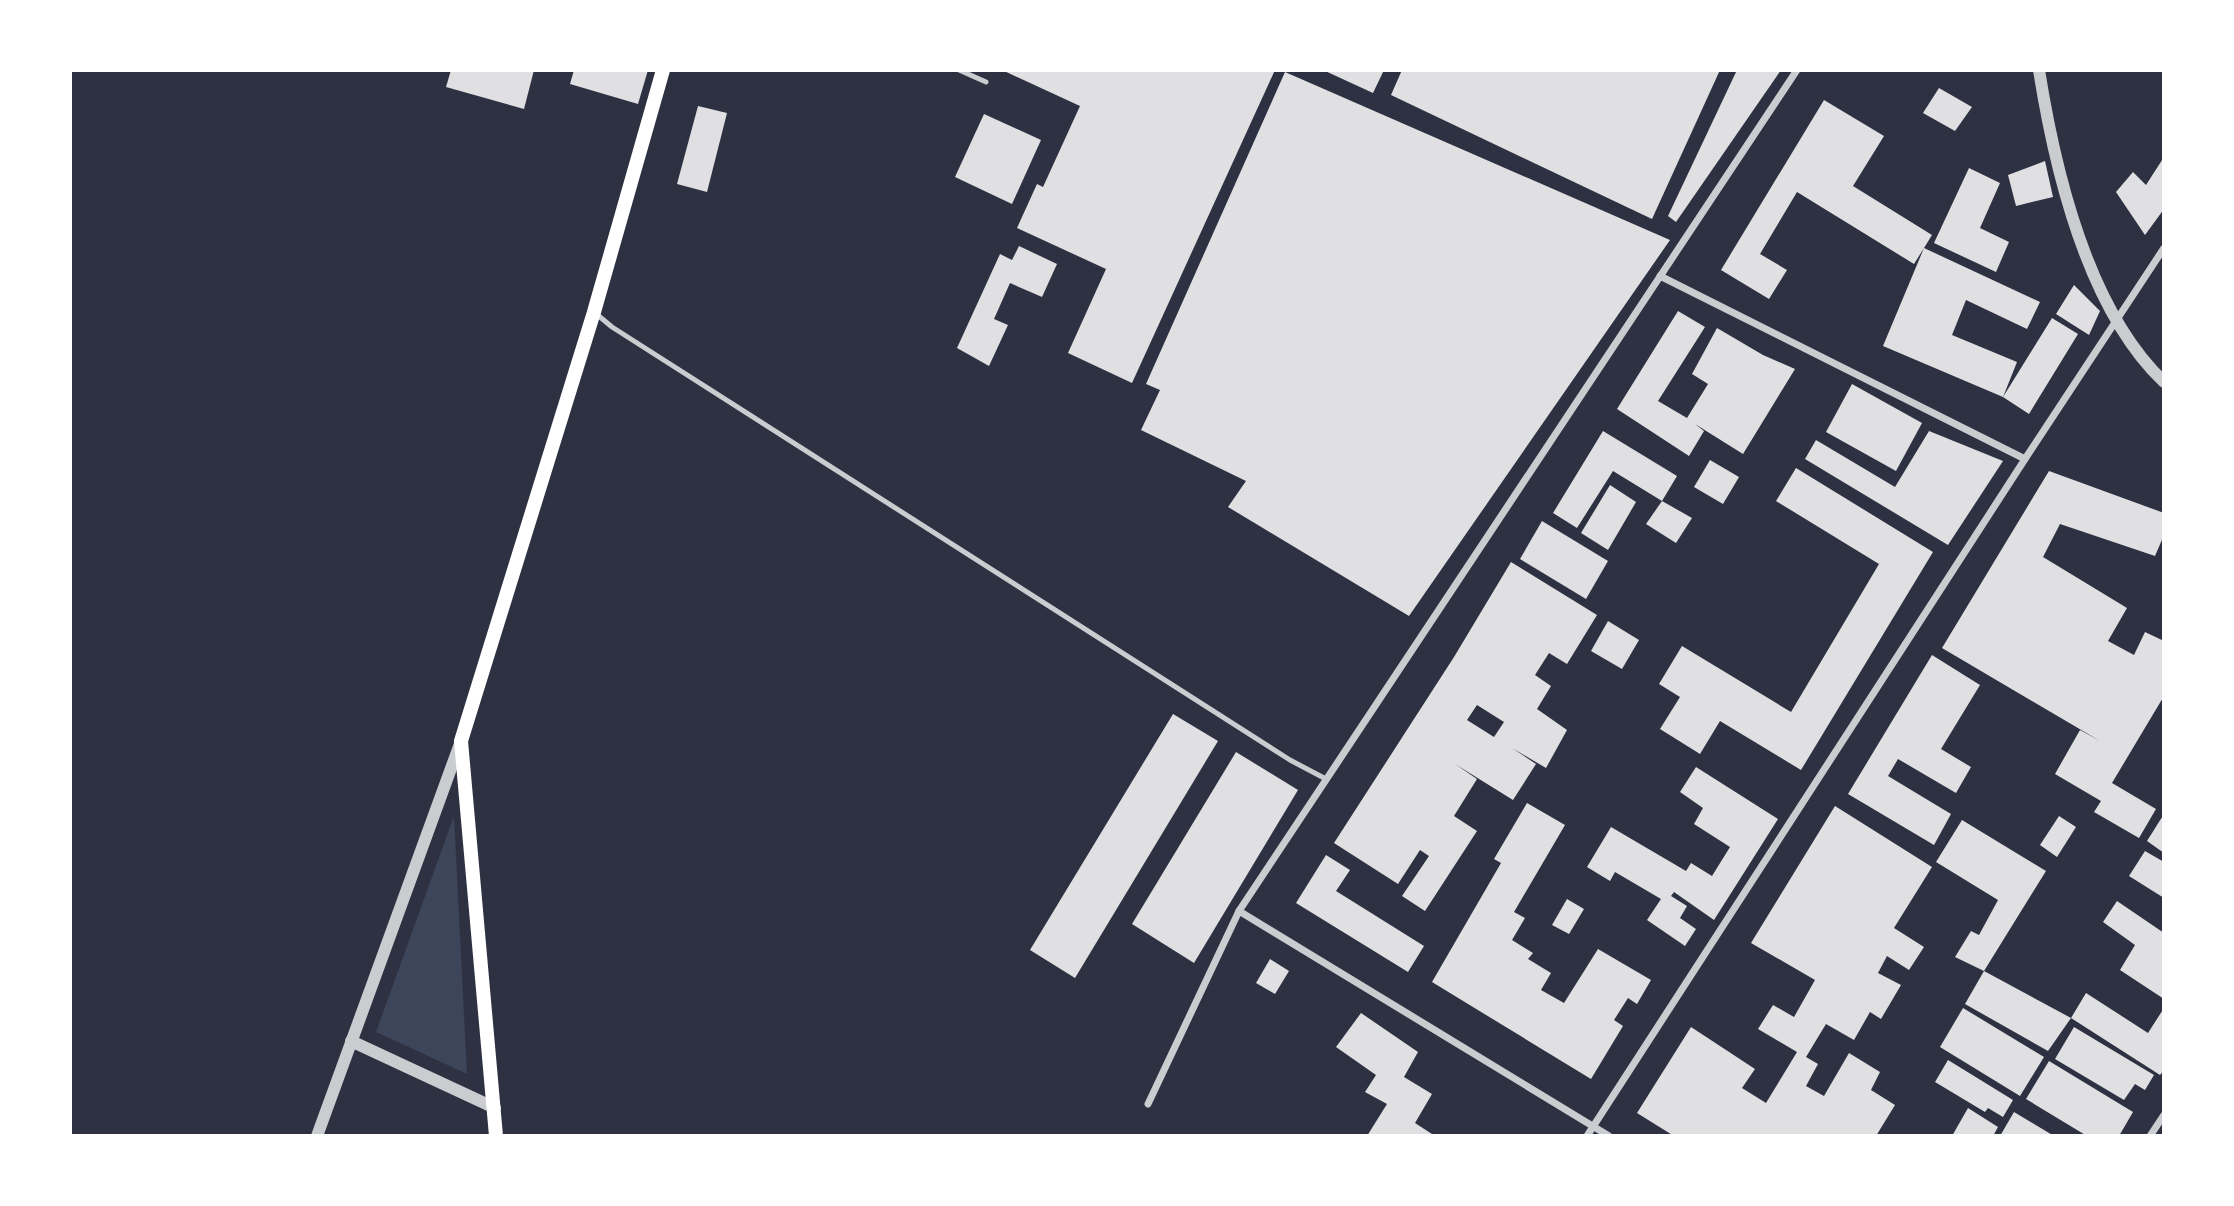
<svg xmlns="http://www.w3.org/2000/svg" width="2234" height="1206" font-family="Raleway,sans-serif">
	<rect width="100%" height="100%" fill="#2d3142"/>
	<polygon fill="#3c4559" points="454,816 467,1074 376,1032"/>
	<g fill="#e0e0e3" fill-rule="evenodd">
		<polygon points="451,70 534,70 524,109 446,87"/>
		<polygon points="574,70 648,70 638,104 570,84"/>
		<polygon points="1002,70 1275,70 1132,383 1068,353 1106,269 1017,228 1037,184 1043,187 1080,106"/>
		<polygon points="1323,70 1384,70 1373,93"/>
		<polygon points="1402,70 1720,70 1652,219 1391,95"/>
		<polygon points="1737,70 1781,70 1676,222 1668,216"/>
		<polygon points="1285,72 1670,240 1409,616 1228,507 1246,481 1141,430 1160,390 1146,384"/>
		<polygon points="1939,88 1972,107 1955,131 1923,113"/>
		<polygon points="1824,100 1884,136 1853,186 1932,235 1924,248 2040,302 2027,329 1966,300 1952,335 2017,362 2003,397 2052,318 2078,334 2029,414 2003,397 1883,346 1924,248 1914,264 1797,192 1760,254 1787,270 1769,299 1721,270"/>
		<polygon points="698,106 727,113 707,192 677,184"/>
		<polygon points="984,114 1041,140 1012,204 955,177"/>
		<polygon points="2164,157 2164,209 2145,235 2116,192 2133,172 2146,185"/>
		<polygon points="2045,161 2053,197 2016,206 2008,175"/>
		<polygon points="1969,168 2000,183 1980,228 2009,242 1996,272 1934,243"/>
		<polygon points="1019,246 1057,264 1042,297 1010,283 994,319 1008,325 989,366 957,348 1000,254 1012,260"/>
		<polygon points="2074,285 2100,311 2089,335 2056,314"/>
		<polygon points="1678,311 1705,327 1658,401 1687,418 1708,384 1692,374 1717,328 1763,355 1795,369 1743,454 1695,424 1704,431 1689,456 1617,409"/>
		<polygon points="1852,384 1922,423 1896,471 1826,432"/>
		<polygon points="1603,431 1677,476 1662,501 1613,471 1577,528 1553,513"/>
		<polygon points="1929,431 2003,461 1948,545 1805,459 1816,440 1895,487"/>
		<polygon points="1710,460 1739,477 1723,504 1694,487"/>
		<polygon points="1796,468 1933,552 1801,770 1720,721 1700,754 1660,729 1680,697 1659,684 1682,646 1791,712 1879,564 1776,501"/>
		<polygon points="2049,471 2164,513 2164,535 2155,556 2060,524 2043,557 2127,608 2108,641 2134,655 2145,632 2164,641 2164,696 2112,783 2156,809 2139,838 2094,812 2101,801 2055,774 2080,730 2100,741 1942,648"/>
		<polygon points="1610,485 1636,502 1608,550 1581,533"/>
		<polygon points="1662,501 1692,518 1676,543 1646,524"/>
		<polygon points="1542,521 1608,561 1586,599 1520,559"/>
		<path d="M1511,562l86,53 -30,49 -18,-11 -14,22 16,11 -14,23 30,21 -21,38 -34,-20 24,16 -23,36 -58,-36 22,15 -23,37 23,15 -52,80 -23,-15 27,-40 -9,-6 -22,34 -64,-41 120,-186zM1477,705l27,17 -10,15 -27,-17z"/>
		<polygon points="1608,621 1639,640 1622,669 1591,651"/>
		<polygon points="1932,655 1980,685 1941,749 1971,767 1956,793 1898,759 1888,776 1951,814 1934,845 1848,794"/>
		<polygon points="1173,714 1218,741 1075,978 1030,950"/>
		<polygon points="1236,752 1298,790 1194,963 1132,924"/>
		<polygon points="1696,767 1778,819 1714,920 1674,892 1671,896 1687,906 1680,918 1696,929 1685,946 1647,920 1661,899 1615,872 1610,881 1587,867 1611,827 1686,871 1691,863 1712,876 1730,847 1694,824 1703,808 1680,792"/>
		<polygon points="1527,803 1565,825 1514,912 1525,918 1512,940 1533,953 1528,959 1551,973 1541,990 1564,1003 1598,949 1651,980 1637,1004 1628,998 1614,1020 1623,1026 1591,1079 1432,982 1501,863 1494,859"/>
		<polygon points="1835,806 1932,867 1894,928 1924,947 1909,970 1887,956 1878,973 1901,985 1881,1019 1870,1012 1854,1040 1826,1024 1806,1057 1818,1064 1806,1086 1824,1096 1849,1053 1880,1072 1871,1090 1895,1105 1876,1136 1674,1136 1637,1113 1691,1027 1755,1069 1742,1088 1766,1103 1797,1052 1758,1029 1773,1005 1794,1017 1815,980 1751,943"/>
		<polygon points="2164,814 2164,853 2147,841"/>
		<polygon points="2059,816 2076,827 2057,857 2040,845"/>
		<polygon points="1962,820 2046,871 1984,971 1955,957 1971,931 1979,935 1998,900 1936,862"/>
		<polygon points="2145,851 2164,862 2164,898 2129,876"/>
		<polygon points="1326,855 1350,870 1336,891 1424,946 1408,972 1296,903"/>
		<polygon points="1567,899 1584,909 1569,934 1552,925"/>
		<polygon points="2117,901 2164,933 2164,999 2120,970 2135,945 2103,922"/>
		<polygon points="1270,959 1289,971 1275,994 1256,983"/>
		<polygon points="1984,971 2071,1018 2048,1051 1965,1004"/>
		<polygon points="2086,993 2148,1033 2164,1008 2164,1070 2160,1075 2071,1018"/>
		<polygon points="1963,1008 2044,1057 2020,1096 1940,1047"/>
		<polygon points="1361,1013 1418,1052 1404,1077 1432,1094 1415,1123 1435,1136 1367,1136 1387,1104 1365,1092 1376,1075 1336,1047"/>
		<polygon points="2074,1027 2154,1075 2145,1090 2135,1084 2124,1100 2055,1059"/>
		<polygon points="1948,1060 2013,1100 2003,1117 1988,1108 1985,1112 1935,1082"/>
		<polygon points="2049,1061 2133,1112 2119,1136 2087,1136 2026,1099"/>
		<polygon points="1968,1108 1998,1127 1993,1136 1952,1136"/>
		<polygon points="2014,1112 2054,1136 2000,1136"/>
	</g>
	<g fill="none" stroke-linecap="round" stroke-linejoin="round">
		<g stroke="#caccd0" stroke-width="5">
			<polyline points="959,70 986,82"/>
			<polyline points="594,312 612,327 1290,760 1326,779"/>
		</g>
		<g stroke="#caccd0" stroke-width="7">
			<polyline points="1660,276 2025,459"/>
			<polyline points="1239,911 1609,1136"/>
			<polyline points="1148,1104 1239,911 1797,70"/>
			<polyline points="1587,1136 2025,459 2164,248"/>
			<polyline points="2150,1136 2164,1115"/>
		</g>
		<g stroke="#caccd0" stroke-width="12">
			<path d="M2039,70c16,101 48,239 125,312"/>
			<polyline points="351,1041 495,1108"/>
			<polyline points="317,1136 461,741"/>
		</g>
		<polyline stroke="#fff" stroke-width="14" points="496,1136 461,741 594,312 663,70"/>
	</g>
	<rect width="2234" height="1206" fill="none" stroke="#ffffff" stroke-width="144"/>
</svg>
